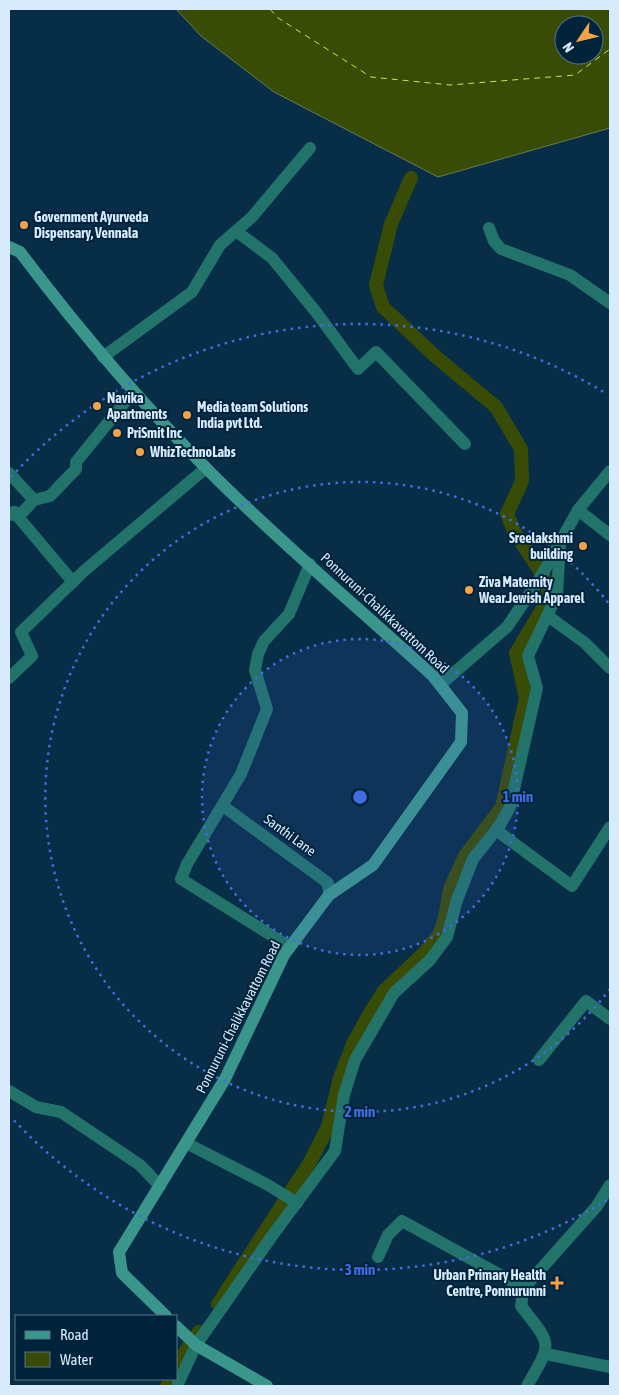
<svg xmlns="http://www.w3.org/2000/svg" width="619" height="1395" font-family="'Asap Condensed',sans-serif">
	<rect width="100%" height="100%" fill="#082d47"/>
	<path fill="#394c06" stroke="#687c50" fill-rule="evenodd" d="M176,9h434v119l-172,49 -164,-85 -73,-56zM564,25h30v30h-30z"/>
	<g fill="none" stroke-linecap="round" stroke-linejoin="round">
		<g stroke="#394c06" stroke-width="14">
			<polyline points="218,1304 310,1162 328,1127 340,1078 353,1044 370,1013 384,991 424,953 439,935 445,918 450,889 465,856 502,807 526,698 516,653 549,598 547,582 514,531 507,514 522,481 521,449 496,407 435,356 383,307 376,285 391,224 411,178"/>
			<polyline points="176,1365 199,1332"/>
			<polyline points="167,1386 171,1379"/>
		</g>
		<polyline stroke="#bdec52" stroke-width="1" stroke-dasharray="6 5" stroke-linecap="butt" points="270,9 278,18 371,77 450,85 575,75 610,49"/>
		<g stroke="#22736a" stroke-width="12">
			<polyline points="489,228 494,241 501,249 570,275 610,303"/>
			<polyline points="236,231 272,258 316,312 358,369 376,352 465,444"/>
			<polyline points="103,357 192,292 220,245 252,217 310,148"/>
			<polyline points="9,473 34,500 21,514 14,512 11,515"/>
			<polyline points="34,500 50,496 76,469 76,462 133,392"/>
			<polyline points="578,510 610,471"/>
			<polyline points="14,512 73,582"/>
			<polyline points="548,616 585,643 610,668"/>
			<polyline points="9,678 32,656 21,632 84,571 206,468"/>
			<polyline points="440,685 507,627 539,580 578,510 610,535"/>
			<polyline points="223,806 328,883 329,895"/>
			<polyline points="496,830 572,886 610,827"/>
			<polyline points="290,947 181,879 187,864 241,774 267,709 255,670 258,654 264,641 289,614 310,564"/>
			<polyline points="539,1060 586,1001 610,1019"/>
			<polyline points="9,1091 36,1107 61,1112 140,1165 160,1186"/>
			<polyline points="186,1143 268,1185 297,1203"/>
			<polyline points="378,1257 388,1235 402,1221 524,1288"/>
			<polyline points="546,1354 610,1367"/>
			<polyline points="177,1386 196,1345 272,1236 335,1151 344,1095 355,1060 394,993 430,960 447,937 457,900 473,859 500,825 510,807 537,688 528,656 557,595 560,542"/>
			<path d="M527,1386c26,-45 25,-40 -6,-80l3,-18 73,-82 13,-21"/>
		</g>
		<g stroke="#3a968b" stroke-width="12">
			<path d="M9,247l11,5c61,81 126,157 198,228 69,68 144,131 215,196l29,37 -1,29 -88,123 -44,30 -45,60 -59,124 -106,173 3,21 44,43"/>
			<polyline points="176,1326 196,1345 267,1386"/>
		</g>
	</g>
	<circle cx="360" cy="797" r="158" fill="#426ddf" fill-opacity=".12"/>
	<g fill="none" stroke="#426ddf" stroke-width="2.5" stroke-dasharray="2.5 5">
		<circle cx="360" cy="797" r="158"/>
		<path d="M610 989A315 315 0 1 1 610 605"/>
		<path d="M607 1200A473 473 0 0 1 11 1117M11 477A473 473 0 0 1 607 394"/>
	</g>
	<g fill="#f6a247" stroke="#00233c" stroke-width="2">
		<circle cx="24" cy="225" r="5"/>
		<circle cx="97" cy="406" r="5"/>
		<circle cx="187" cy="415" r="5"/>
		<circle cx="117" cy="433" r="5"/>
		<circle cx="140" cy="452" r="5"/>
		<circle cx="583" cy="546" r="5"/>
		<circle cx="469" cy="590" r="5"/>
		<path d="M554.5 1275.5h5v5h5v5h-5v5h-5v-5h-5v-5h5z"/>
	</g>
	<g text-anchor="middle" stroke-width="4" stroke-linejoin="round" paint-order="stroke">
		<g font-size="14" font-weight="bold" fill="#d7ebfc" stroke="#00233c" text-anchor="start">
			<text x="34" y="222">Government Ayurveda<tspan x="34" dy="16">Dispensary, Vennala</tspan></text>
			<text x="107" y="403">Navika<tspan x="107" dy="16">Apartments</tspan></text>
			<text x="197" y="412">Media team Solutions<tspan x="197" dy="16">India pvt Ltd.</tspan></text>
			<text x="127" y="438">PriSmit Inc</text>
			<text x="150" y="457">WhizTechnoLabs</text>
			<text x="573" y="543" text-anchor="end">Sreelakshmi<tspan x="573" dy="16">building</tspan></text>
			<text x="479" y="587">Ziva Maternity<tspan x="479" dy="16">Wear.Jewish Apparel</tspan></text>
			<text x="546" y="1280" text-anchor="end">Urban Primary Health<tspan x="546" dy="16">Centre, Ponnurunni</tspan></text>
		</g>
		<g font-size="14" fill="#d7ebfc" stroke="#00233c">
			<text transform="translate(385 613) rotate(43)" y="5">Ponnuruni-Chalikkavattom Road</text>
			<text transform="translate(290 835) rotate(36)" y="5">Santhi Lane</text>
			<text transform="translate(238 1017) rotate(-63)" y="5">Ponnuruni-Chalikkavattom Road</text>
		</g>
	</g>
	<circle cx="360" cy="797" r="8" fill="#426ddf" stroke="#00233c" stroke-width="2.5"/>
	<g font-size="15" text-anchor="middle" font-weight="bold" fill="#426ddf" stroke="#00233c" stroke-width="4" stroke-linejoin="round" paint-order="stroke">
		<text x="518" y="802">1 min</text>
		<text x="360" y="1117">2 min</text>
		<text x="360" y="1275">3 min</text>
	</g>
	<rect width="619" height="1395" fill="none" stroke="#d7ebfc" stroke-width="20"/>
	<rect x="15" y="1315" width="162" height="65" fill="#00233c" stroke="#567389"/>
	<rect x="25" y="1331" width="25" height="8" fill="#3a968b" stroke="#567389"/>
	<text x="60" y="1340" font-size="15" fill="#d7ebfc">Road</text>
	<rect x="25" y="1352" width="25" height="15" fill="#394c06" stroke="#567389"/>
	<text x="60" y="1365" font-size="15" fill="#d7ebfc">Water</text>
	<g transform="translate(579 40) rotate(235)"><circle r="24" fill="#00233c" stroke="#567389"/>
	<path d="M0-4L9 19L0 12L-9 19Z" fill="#f6a247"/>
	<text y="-8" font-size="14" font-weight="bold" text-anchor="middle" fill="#d7ebfc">N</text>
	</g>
</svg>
